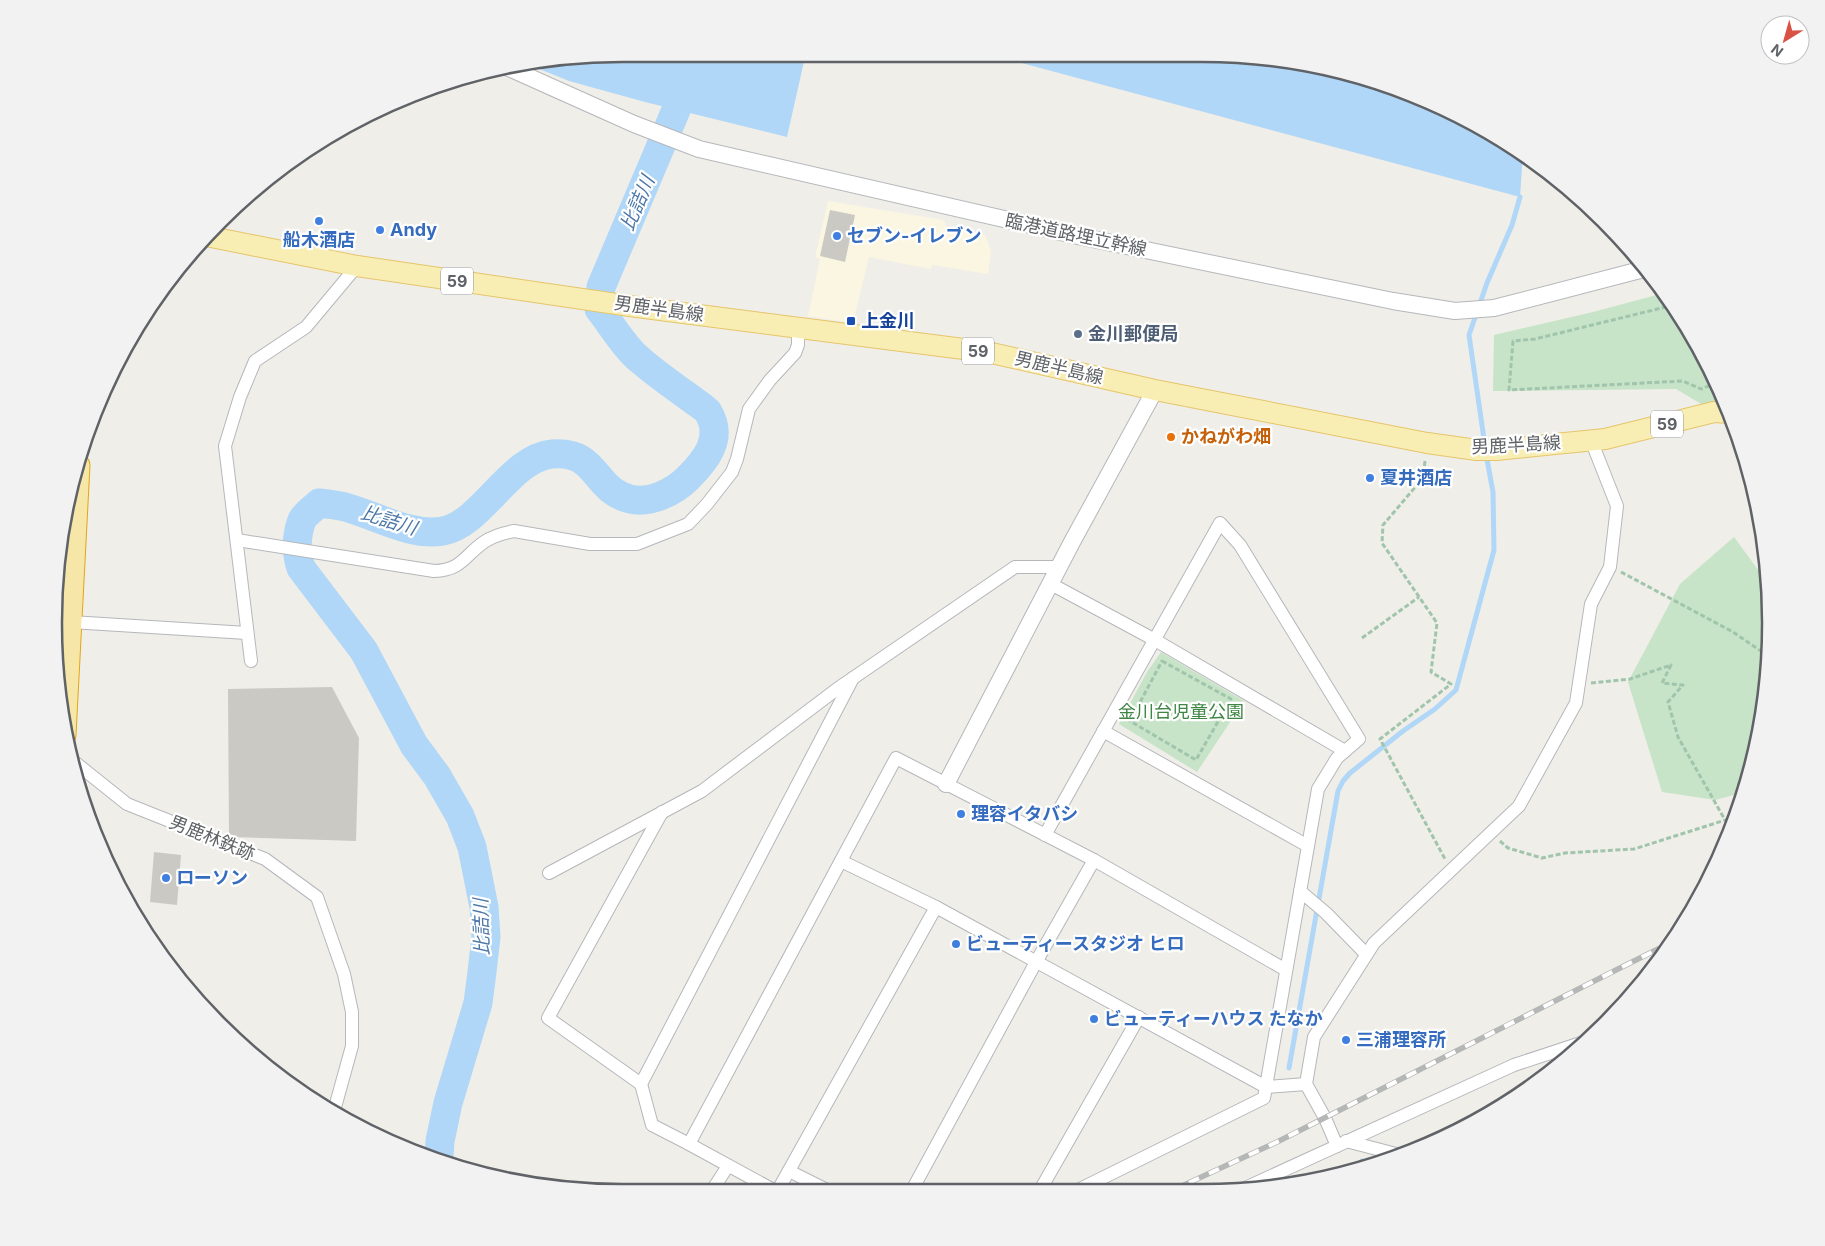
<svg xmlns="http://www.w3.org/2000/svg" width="1825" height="1246" font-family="Inter,'Noto Sans JP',sans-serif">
	<rect width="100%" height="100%" fill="#f0eee8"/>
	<polygon fill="#fbf6e1" points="828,201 943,220 947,227 985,235 991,251 988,274 932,265 931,269 869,257 853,323 808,316 820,259 815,257"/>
	<g fill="#c7e4c8">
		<polygon points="1664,293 1675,307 1728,405 1713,411 1676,389 1493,391 1494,335 1593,312"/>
		<polygon points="1734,537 1767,582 1771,623 1760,734 1742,793 1715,800 1662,792 1628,682 1680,584"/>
		<polygon points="1161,652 1244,701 1197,772 1119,724 1147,672"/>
	</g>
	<g fill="#b0d7f7">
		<polygon points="1202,54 1313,65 1454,113 1523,153 1520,197 992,55"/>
		<polygon points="805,57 787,137 645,102 569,81 527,64 548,59"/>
	</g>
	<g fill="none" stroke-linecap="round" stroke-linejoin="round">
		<g stroke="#b0d7f7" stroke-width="5">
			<polyline points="1485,446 1469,335 1487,283 1512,225 1520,197"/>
			<polyline points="1289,1068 1338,791 1343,781 1350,773 1403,731 1435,709 1456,690 1494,550 1493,492 1486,454"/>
			<polyline points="1362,1161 1367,1165"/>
		</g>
		<path stroke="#b0d7f7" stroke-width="29" d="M439,1157l1,-16 8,-38 30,-100 4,-31 4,-35 -2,-30 -12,-60 -12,-31 -23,-40 -23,-31 -50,-94 -63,-83c-5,-15 -5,-32 1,-48 3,-6 12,-12 17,-17 9,1 18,2 26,4 30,8 66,30 98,24 39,-7 67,-73 109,-77 46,-4 41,36 78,45 20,5 44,-7 58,-21 18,-18 36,-40 20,-66 -3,-4 -10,-8 -15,-12 -18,-13 -37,-26 -54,-41 -14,-11 -28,-35 -40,-50l2,-22 75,-177"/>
	</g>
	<g fill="#cbc9c4">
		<polygon points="830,210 855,215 845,262 820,256"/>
		<polygon points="332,687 359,738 356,841 233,837 229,836 228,689"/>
		<polygon points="154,852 181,855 177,905 150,902"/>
	</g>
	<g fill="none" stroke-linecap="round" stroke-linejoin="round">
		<g stroke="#b5b7bb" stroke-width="14">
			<g id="minor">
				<path d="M237,540l197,31c28,-1 30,-15 50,-29 9,-6 19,-9 30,-11l76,13h47l51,-20 19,-20 25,-32 5,-13 12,-50 21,-29 25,-27 3,-8v-18"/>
				<polyline points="1051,584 1155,640 1345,751"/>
				<polyline points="57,620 71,622 247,633"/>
				<polyline points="251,661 225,446 240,397 255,361 306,327 357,266"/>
				<polyline points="1103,731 1308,846"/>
				<polyline points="72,760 127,804 265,859 317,897 344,974 352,1012 352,1046 334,1111"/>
				<polyline points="662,812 548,1018 641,1084 853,678"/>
				<polyline points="1045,835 1220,523 1240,545 1359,739 1337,758 1318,789 1264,1098 1074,1192"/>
				<polyline points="1094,860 1286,970"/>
				<polyline points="841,861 936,907"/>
				<polyline points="549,873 702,791 837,689 1015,567 1060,567"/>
				<polyline points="1300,891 1326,913 1366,954"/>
				<polyline points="641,1084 652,1125 689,1144"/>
				<polyline points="1346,1141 1400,1155"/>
				<polyline points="1337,1146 1325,1118 1306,1084 1314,1037 1374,943 1519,806 1576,703 1591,604 1610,567 1617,506 1591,440"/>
				<polyline points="789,1171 831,1192"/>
				<polyline points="1245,1188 1514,1065 1584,1042"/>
				<polyline points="711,1192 728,1166"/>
				<polyline points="777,1192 689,1144 896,758 1094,860 1036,962 911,1192"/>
				<polyline points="777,1192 936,907 1266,1087 1306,1084"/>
				<polyline points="1039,1192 1139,1017"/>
			</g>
		</g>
		<g stroke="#b5b7bb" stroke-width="18">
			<g id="tertiary">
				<polyline points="509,68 634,124 699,149 1078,236 1393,301 1455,311 1494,308 1644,269"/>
				<polyline points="946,784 1072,542 1155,390"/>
			</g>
		</g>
		<g stroke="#e5c56b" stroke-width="22">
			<polyline id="primary" points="206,236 357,266 637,307 987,352 1155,390 1427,443 1477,450 1496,450 1605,439 1714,412 1730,413"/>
		</g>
		<g stroke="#e2a616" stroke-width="23">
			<polyline id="trunk" points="65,735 79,465"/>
		</g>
		<g stroke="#a0c5ac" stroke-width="3" stroke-dasharray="5 2.5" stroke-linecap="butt">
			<polyline points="1674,305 1535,339 1513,341 1509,390 1683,381 1701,389 1716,383"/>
			<polyline points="1425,461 1423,478 1383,525 1382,543 1437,623 1431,672 1451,684 1380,739 1445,859"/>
			<polyline points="1621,572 1733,632 1768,656"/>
			<polyline points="1362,638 1419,597"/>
			<polygon points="1162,661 1231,699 1196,760 1130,721"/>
			<polyline points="1591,683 1630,679 1671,665 1662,683 1683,685 1668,702 1678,737 1725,820"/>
			<polyline points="1500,841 1508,848 1542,858 1565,853 1634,849 1735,817"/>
		</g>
		<use href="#minor" stroke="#fff" stroke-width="12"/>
		<use href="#tertiary" stroke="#fff" stroke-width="16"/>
		<use href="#primary" stroke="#f8eeb4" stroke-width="20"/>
		<use href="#trunk" stroke="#f6e6a8" stroke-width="21"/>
		<g stroke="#b5b6b6" stroke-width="5.5">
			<polyline id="rail" points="1169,1192 1279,1141 1616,970 1658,949 1670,946"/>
		</g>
		<use href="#rail" stroke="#fff" stroke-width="4" stroke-dasharray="11" stroke-linecap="butt"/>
	</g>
	<g fill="#3f7fe0" stroke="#fff" stroke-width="2">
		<circle cx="319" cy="221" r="5"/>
		<circle cx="380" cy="230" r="5"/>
		<circle cx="837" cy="236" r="5"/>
		<circle cx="1370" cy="478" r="5"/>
		<circle cx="961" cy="814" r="5"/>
		<circle cx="166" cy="878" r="5"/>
		<circle cx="956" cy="944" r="5"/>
		<circle cx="1094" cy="1019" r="5"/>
		<circle cx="1346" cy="1040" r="5"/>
	</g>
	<rect fill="#1a4fb4" stroke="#fff" stroke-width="2" x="846" y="316" width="10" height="10" rx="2.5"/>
	<circle fill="#5c6f8a" stroke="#fff" stroke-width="2" cx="1078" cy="334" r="5"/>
	<circle fill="#e8710a" stroke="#fff" stroke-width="2" cx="1171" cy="437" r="5"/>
	<g text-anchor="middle" stroke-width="4.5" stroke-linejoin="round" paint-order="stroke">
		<g fill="#fff" stroke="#8f9194" stroke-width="1">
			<rect x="441" y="267.5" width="32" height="27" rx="4"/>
			<rect x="962" y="337.5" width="32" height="27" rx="4"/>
			<rect x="1651" y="410.5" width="32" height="27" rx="4"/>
		</g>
		<g font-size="16" font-weight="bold" fill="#5f6266">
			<text x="457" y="287">59</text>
			<text x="978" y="357">59</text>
			<text x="1667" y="430">59</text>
		</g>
		<g font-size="18" font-weight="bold" fill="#366cbe" stroke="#fff" text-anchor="start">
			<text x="390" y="236">Andy</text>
			<text x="847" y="242">セブン-イレブン</text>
			<text x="319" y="246" text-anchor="middle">船木酒店</text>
			<text x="1380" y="484">夏井酒店</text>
			<text x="971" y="820">理容イタバシ</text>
			<text x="176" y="884">ローソン</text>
			<text x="966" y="950">ビューティースタジオ ヒロ</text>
			<text x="1104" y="1025">ビューティーハウス たなか</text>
			<text x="1356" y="1046">三浦理容所</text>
		</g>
		<g font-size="18" fill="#5f6266" stroke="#fff">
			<text transform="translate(1076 235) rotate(12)" y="6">臨港道路埋立幹線</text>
			<text transform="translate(659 309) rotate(8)" y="6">男鹿半島線</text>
			<text transform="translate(1059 368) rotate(13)" y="6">男鹿半島線</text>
			<text transform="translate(1516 445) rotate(-3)" y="6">男鹿半島線</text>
			<text transform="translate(212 838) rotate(22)" y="6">男鹿林鉄跡</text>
		</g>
		<g font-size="18" font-weight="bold" fill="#164399" stroke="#fff" text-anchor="start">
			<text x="861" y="327">上金川</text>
		</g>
		<g font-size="18" font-weight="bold" fill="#4e5e75" stroke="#fff" text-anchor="start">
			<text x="1088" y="340">金川郵便局</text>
		</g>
		<g font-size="18" font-weight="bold" fill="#c56008" stroke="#fff" text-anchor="start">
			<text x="1181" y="443">かねがわ畑</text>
		</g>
		<g font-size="18" fill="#3f8544" stroke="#fff">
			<text x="1181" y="718">金川台児童公園</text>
		</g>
		<g font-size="19" font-style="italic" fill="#4d78a9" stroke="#fff">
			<text transform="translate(637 203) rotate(-67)" y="7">比詰川</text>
			<text transform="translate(389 520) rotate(17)" y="7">比詰川</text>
			<text transform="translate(481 927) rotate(-92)" y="7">比詰川</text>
		</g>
	</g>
	<path d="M0 0H1825V1246H0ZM622 62H1202A560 560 0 0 1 1762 622V624A560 560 0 0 1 1202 1184H622A560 560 0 0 1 62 624V622A560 560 0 0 1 622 62Z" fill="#f2f2f3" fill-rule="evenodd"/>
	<path fill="none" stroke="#5f6266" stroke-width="2.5" d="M622 62H1202A560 560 0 0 1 1762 622V624A560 560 0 0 1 1202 1184H622A560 560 0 0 1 62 624V622A560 560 0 0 1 622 62Z"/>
	<g transform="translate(1785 40) rotate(217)"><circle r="24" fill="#ffffff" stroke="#bfc0c2"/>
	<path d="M0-4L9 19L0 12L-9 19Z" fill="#da5243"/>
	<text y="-8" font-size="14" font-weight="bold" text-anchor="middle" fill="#5f6266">N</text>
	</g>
</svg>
